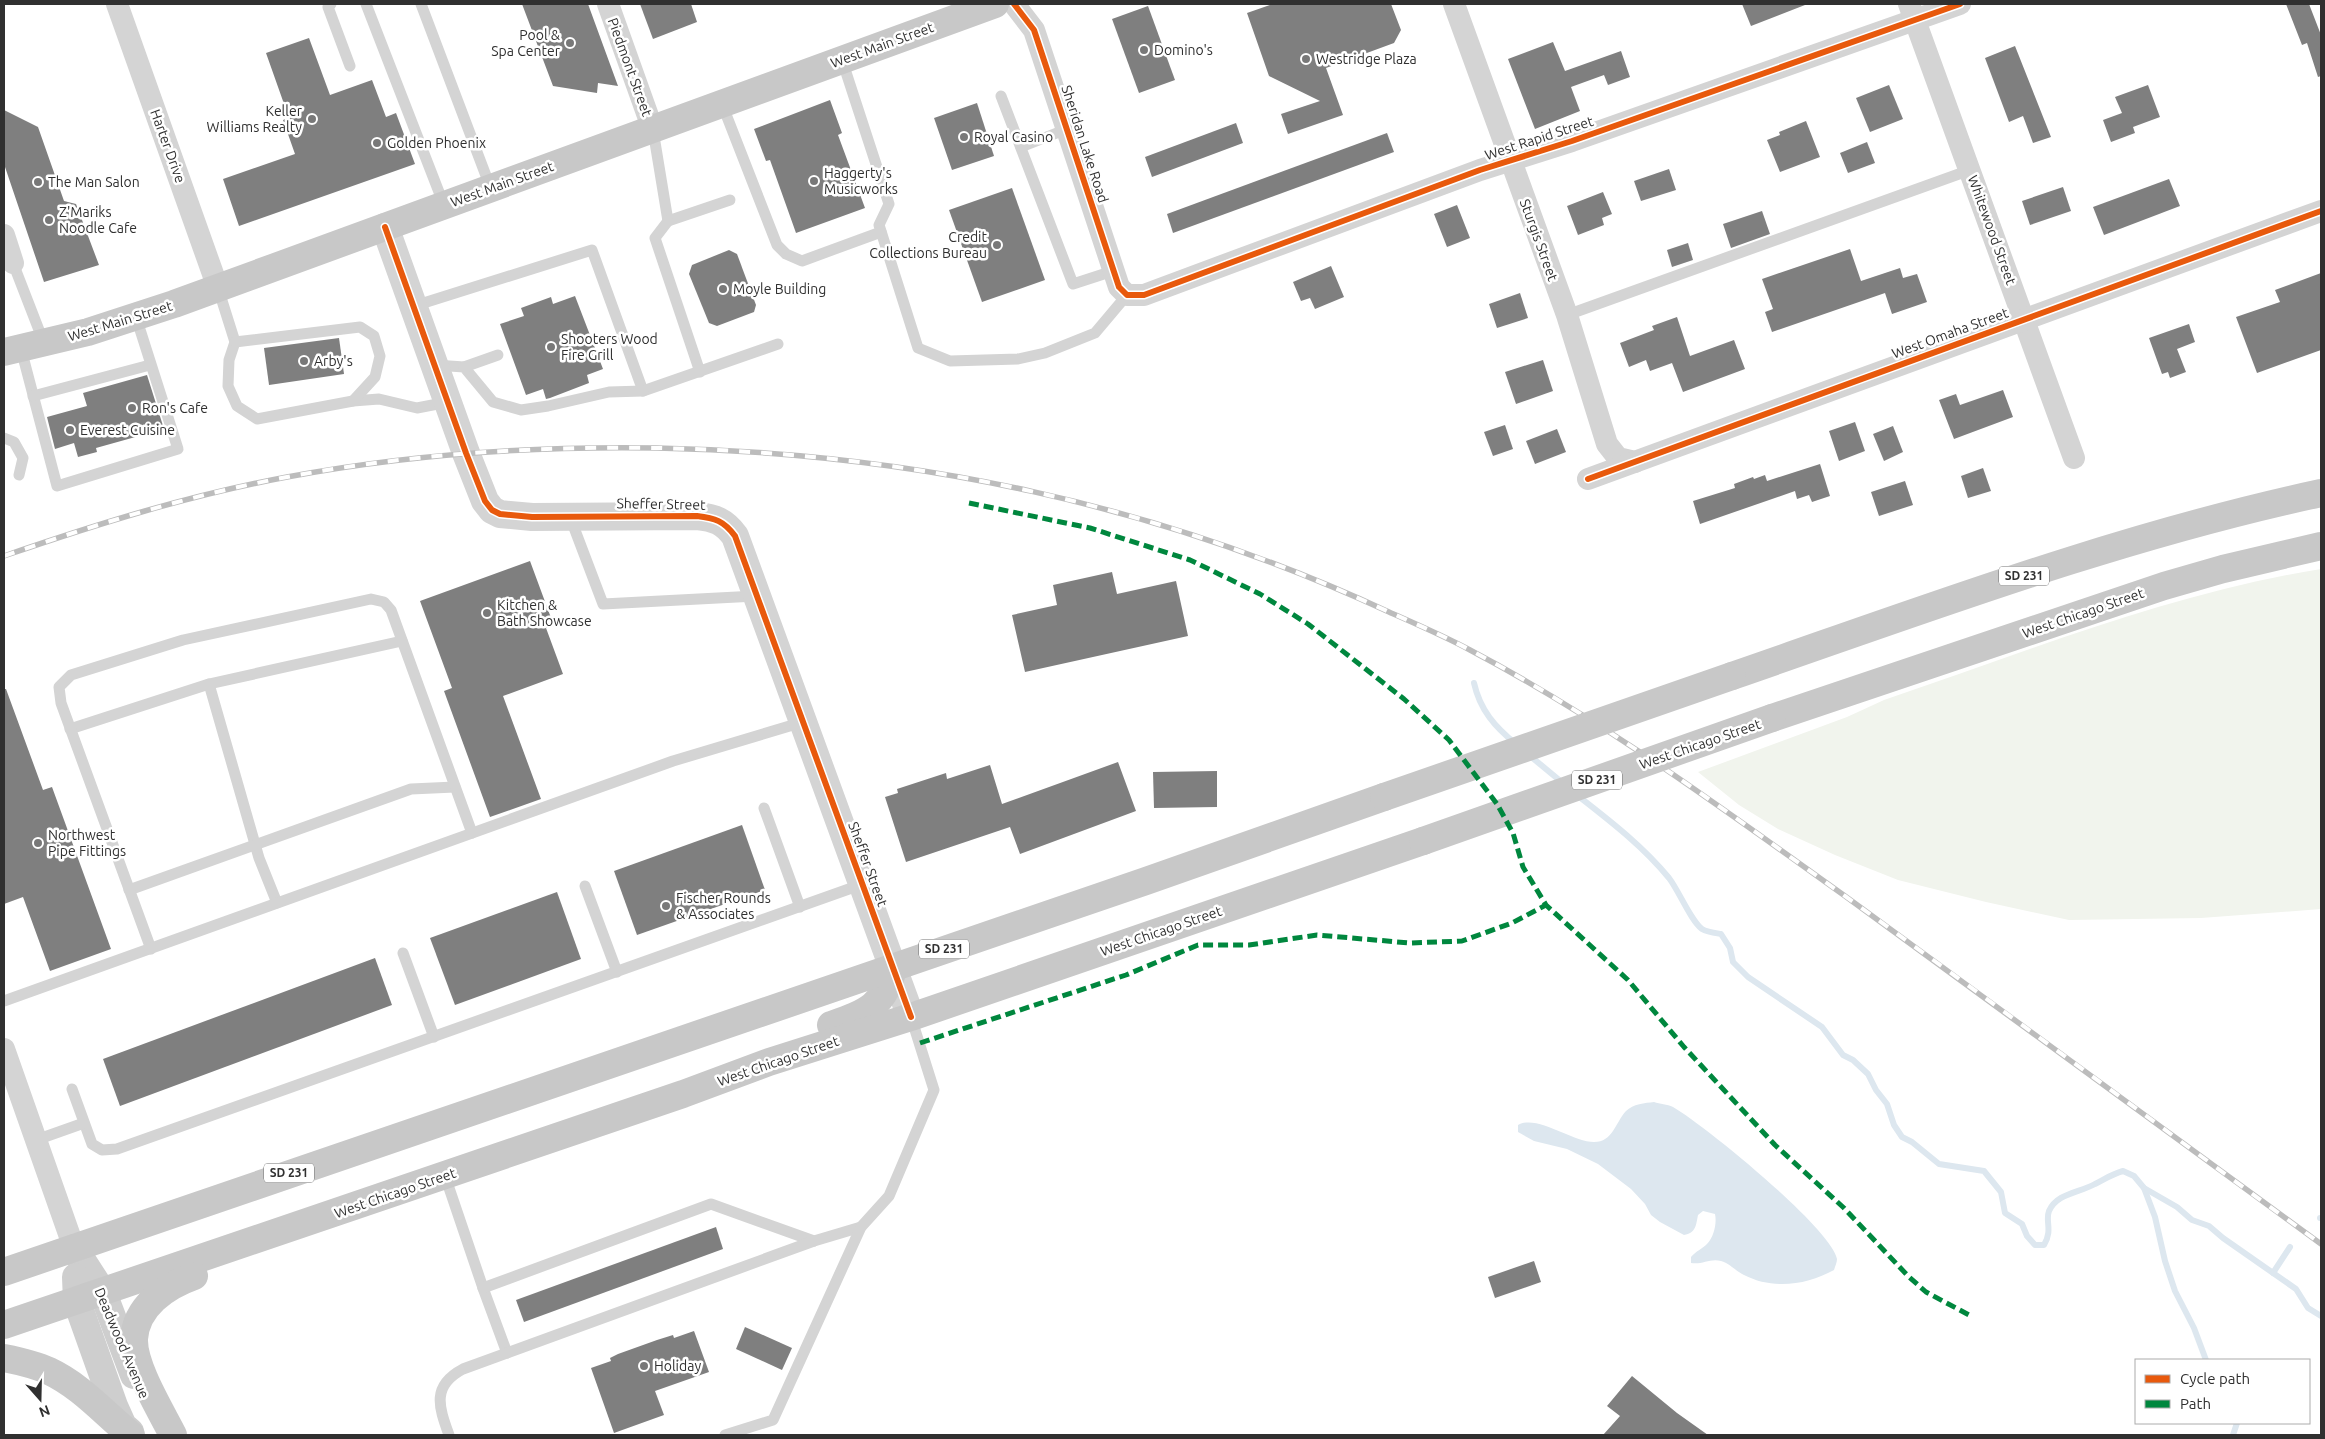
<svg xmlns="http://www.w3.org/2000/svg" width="2325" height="1439" font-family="Ubuntu,sans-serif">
	<rect width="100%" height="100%" fill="#fff"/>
	<path fill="#f1f4ed" d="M2321,569v340l-120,9 -132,2 -83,-18 -88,-22 -63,-25 -57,-26 -39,-24 -41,-33 149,-55 37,-17c144,-49 287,-107 437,-131z"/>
	<path fill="#dde7ef" d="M1654,1102c6,2 13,2 19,5 30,17 158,121 164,152 0,4 -2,7 -3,11 -27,15 -61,20 -90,5 -7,-3 -15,-12 -23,-14 -11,-3 -19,4 -30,2v-6c5,-6 11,-8 16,-13 7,-7 10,-21 8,-30l-12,-3 -5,4c-2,10 -2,18 -14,20l-24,-13 -9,-7 -6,-11 -14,-15 -33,-25 -31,-15 -33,-8 -16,-9v-7c19,-11 54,17 76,17 19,0 21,-19 32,-31 7,-7 19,-8 28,-9z"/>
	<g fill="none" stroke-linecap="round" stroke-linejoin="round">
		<g stroke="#dde7ef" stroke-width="6">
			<path d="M1474,683c6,27 21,44 42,61"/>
			<polyline points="1529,755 1564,784"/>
			<path d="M1577,795c32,25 66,51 92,83 10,13 22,43 33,51 5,3 13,4 19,5l9,14 3,14 15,15 74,50 21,28 10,5 15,14 8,16 11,14 7,21 8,12 10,5 27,22 45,7 17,21 4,21 17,11 5,12 8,9h9c9,-15 1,-24 5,-34 8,-18 30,-18 46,-27 10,-5 17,-10 28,-13l11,5 10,12 33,19 15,13 17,6 14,12 73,51 12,19 13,8"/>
			<polyline points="2144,1188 2155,1217 2165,1261 2175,1291 2194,1328 2206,1360"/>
			<polyline points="2320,1218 2321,1218"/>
			<polyline points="2273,1273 2290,1247"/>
			<polyline points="2233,1435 2237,1423"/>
		</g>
	</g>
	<g fill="#7f7f7f">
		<polygon points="522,4 588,4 618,86 598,83 597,93 553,86"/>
		<polygon points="640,4 691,4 697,22 653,39"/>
		<polygon points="1273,4 1391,4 1401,30 1394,43 1326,68 1343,115 1288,134 1281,114 1320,101 1269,76 1247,13"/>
		<polygon points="1742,4 1805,4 1805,5 1751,26"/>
		<polygon points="2286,4 2309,4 2321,35 2321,76 2318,77 2307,43 2302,45"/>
		<polygon points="1148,6 1175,80 1139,93 1112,19"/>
		<polygon points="309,38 330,95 372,80 386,117 396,113 415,164 239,226 223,179 295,154 283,120 289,118 266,53"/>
		<polygon points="1553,42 1565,71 1621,51 1630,77 1608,85 1604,75 1571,87 1580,111 1535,129 1508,59"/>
		<polygon points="2015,46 2051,137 2033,143 2023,116 2009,122 1985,58"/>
		<polygon points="1889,85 1903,119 1870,132 1856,98"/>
		<polygon points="2148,85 2160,117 2133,127 2135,133 2111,142 2103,120 2122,113 2115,97"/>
		<polygon points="830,100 842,133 838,135 865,208 796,233 770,160 766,161 754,129"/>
		<polygon points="977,103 994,156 952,170 934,118"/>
		<polygon points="4,110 38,127 64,201 76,204 99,265 44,282 4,164"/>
		<polygon points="1806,121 1820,157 1780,172 1767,140 1780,135 1779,132"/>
		<polygon points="1236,123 1243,143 1152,177 1145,157"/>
		<polygon points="1387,133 1394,152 1173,233 1167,214"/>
		<polygon points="1867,142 1875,163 1848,173 1840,153"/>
		<polygon points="1669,169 1676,190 1641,201 1634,181"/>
		<polygon points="2169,179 2180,206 2104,235 2093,207"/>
		<polygon points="2063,187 2071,211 2030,225 2022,201"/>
		<polygon points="1012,188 1045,280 982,302 949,210"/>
		<polygon points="1603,192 1612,214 1602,218 1604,225 1578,235 1567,206"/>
		<polygon points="1457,205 1470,238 1447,247 1434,214"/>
		<polygon points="1762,211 1770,234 1731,248 1723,224"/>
		<polygon points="1688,243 1693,260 1672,267 1667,250"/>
		<polygon points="1850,249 1861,281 1900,268 1903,278 1917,274 1927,302 1892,314 1885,293 1772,332 1765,312 1773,309 1762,279"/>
		<polygon points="729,250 737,254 756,305 754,312 717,326 709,323 689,274 692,265"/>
		<polygon points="1331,266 1344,297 1315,309 1310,298 1301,301 1293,282"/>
		<polygon points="2321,273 2321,350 2257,373 2236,317 2280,302 2275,290"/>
		<polygon points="1520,293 1528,318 1497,328 1489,304"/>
		<polygon points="575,296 603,369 587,375 589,383 550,398 546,399 543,389 526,395 500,324 524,316 521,308 551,297 553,304"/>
		<polygon points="1677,317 1690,356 1734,340 1745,369 1683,392 1672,363 1650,371 1646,360 1629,367 1620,343 1654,330 1652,326"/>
		<polygon points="2189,324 2195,342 2177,349 2186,372 2170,378 2168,372 2162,374 2149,338"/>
		<polygon points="339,338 344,374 269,385 264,348"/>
		<polygon points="1543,360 1553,391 1516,404 1505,372"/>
		<polygon points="147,375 164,429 96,448 97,452 78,457 74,443 55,449 47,417 87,406 83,393"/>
		<polygon points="2003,390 2013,417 1954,439 1939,400 1956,394 1960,405"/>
		<polygon points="1855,422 1865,451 1839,461 1829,431"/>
		<polygon points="1505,425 1513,449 1493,456 1484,432"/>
		<polygon points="1893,426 1903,452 1884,461 1873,434"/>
		<polygon points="1557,429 1566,452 1535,464 1526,441"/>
		<polygon points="1820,464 1830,496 1812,502 1809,495 1797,499 1795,491 1700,524 1693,501 1735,488 1734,484 1753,477 1754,479 1765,475 1767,481"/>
		<polygon points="1983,468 1991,491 1968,498 1961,476"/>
		<polygon points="1905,481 1913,505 1879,516 1871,492"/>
		<polygon points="530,561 554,626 546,628 563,674 503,696 541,799 490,817 444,691 452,688 420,601"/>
		<polygon points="1112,572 1117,594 1176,581 1188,636 1025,672 1012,615 1057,605 1053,585"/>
		<polygon points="4,689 6,689 43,790 52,787 111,949 50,971 23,897 4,904"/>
		<polygon points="1118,762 1136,811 1020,854 1010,827 906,862 885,797 898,793 897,789 946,773 947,779 990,765 1002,804"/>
		<polygon points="1217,771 1217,807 1154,808 1153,772"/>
		<polygon points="742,825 765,890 637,935 614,871"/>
		<polygon points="557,892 581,959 455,1005 430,938"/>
		<polygon points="375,958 392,1005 120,1106 103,1059"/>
		<polygon points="716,1227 723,1249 524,1322 516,1300"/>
		<polygon points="1534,1261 1541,1282 1495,1298 1488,1277"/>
		<polygon points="745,1327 792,1348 782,1370 736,1349"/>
		<polygon points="694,1331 709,1372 655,1391 664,1415 614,1433 591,1368 611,1361 610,1358 618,1354 657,1340 673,1335 674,1338"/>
		<polygon points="1632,1376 1677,1413 1708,1435 1603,1435 1620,1416 1607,1406"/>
	</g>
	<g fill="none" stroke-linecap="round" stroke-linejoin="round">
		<g stroke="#d4d4d4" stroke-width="11">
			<polyline points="331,4 328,7 350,66"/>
			<polyline points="366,4 444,205"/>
			<polyline points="421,4 491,189"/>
			<polyline points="842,60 889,204 879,225 918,348 950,361 1018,359 1045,353 1095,333 1127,295"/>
			<polyline points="1001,96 1073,284 1113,271"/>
			<polyline points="722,104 777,245 786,254 802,261 881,232"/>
			<polyline points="653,130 668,221 730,200"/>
			<polyline points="1021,147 1067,129"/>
			<polyline points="668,221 655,238 700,372"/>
			<polyline points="13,263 44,343"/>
			<polyline points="218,288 235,342 229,360 228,386 237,406 257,419 353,401 379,399 417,408 448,402"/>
			<polyline points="414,306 592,250 643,391 778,344"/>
			<polyline points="1567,315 1970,170"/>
			<polyline points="235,342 360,327 374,336 380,356 375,377 353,401"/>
			<polyline points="21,349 57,486 178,449 136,317"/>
			<polyline points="435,365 464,367 493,402 521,410 548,406 609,392 643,391"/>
			<polyline points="464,367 498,355"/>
			<polyline points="33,396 150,365"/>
			<polyline points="4,438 14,442 23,458 19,475"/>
			<polyline points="570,517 603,604 756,596"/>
			<polyline points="209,684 259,858 277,903"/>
			<polyline points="70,729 209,684 402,641"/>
			<polyline points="764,808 800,907"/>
			<polyline points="585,886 617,972"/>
			<polyline points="129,890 411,789 455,787"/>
			<polyline points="151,949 61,703 59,687 71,675 183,640 371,599 384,602 391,610 472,833"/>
			<polyline points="403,953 434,1037"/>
			<polyline points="4,1001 673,761 803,722"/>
			<polyline points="72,1089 92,1144 102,1150 117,1149 863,884"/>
			<polyline points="36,1140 84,1123"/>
			<polyline points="445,1176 483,1288 507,1353"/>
			<polyline points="483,1288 711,1204 814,1241"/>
			<path d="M449,1435c-10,-28 -18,-49 14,-66l351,-128 47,-14"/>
			<polyline points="725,1435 773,1420 861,1227 889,1196 934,1090 911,1017"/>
		</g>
		<g stroke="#d4d4d4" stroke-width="22">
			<polyline points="117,4 218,288"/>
			<polyline points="608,4 653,130"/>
			<polyline points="1014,4 1034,30 1119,287 1127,295 1144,295 1480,170 1572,141 1960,4"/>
			<polyline points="1454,4 1567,315 1607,444 1618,458 1635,462"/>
			<polyline points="1909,4 2074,458"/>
			<polyline points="4,235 13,263"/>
			<polyline points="1588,479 2321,211"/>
			<polyline points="4,1049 74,1248"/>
		</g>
		<path stroke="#d4d4d4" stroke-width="28" d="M385,227l81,226 19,48 7,9 8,4 32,3 165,-1c18,2 27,5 38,20l176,481"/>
		<g stroke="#cecece" stroke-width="28">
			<polyline points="74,1248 103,1293 134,1375"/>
			<polyline points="76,1277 77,1302 114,1406 123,1426 130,1432"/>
		</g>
		<g stroke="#c8c8c8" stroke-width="28">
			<polyline points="4,352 88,332 174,304 995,4"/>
			<path d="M1732,676c194,-67 388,-140 589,-183"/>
			<polyline points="1772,718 2164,586 2223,569 2321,546"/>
			<path d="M831,1025c34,-12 55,-19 62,-58"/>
			<polyline points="4,1272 1146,881 1384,797"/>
			<polyline points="4,1325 683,1094 769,1062 911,1017 1423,841"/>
			<path d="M4,1358c15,3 30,6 45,13 32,15 55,42 82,64"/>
			<path d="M173,1435c-12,-24 -40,-69 -39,-96 2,-33 32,-53 60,-63"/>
		</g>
		<g stroke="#bcbcbc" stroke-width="5.5">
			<path id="rail" d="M4,556c93,-32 186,-61 283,-79 123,-23 246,-31 370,-29 257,5 499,56 732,164 27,12 55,24 81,38 133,70 253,159 375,246 159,115 317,232 476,348"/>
		</g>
		<use href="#rail" stroke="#fff" stroke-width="4" stroke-dasharray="11" stroke-linecap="butt"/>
		<g stroke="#c8c8c8" stroke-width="28">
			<polyline points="1384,797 1732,676"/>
			<polyline points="1423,841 1772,718"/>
		</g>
		<g stroke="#00873e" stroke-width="5" stroke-dasharray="10 5" stroke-linecap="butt">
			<polyline points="969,503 1090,528 1190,560 1260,594 1308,624 1404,699 1449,740 1497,804 1513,833 1523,867 1546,905 1628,980 1684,1047 1775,1145 1844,1208 1908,1276 1926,1292 1971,1316"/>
			<polyline points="920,1043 1126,975 1198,945 1249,945 1317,935 1410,943 1462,941 1512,923 1546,905"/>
		</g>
		<g stroke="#fff" stroke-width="9">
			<g id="cycleway">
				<polyline points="1014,4 1034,30 1119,287 1127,295 1144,295 1480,170 1572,141 1960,4"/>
				<path d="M385,227l81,226 19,48 7,9 8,4 32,3 165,-1c18,2 27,5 38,20l176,481"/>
				<polyline points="1588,479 2321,211"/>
			</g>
		</g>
		<use href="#cycleway" stroke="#e8590c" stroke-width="6"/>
	</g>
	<g fill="#787878" stroke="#fff" stroke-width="2">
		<circle cx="570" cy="43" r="5"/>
		<circle cx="1144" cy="50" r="5"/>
		<circle cx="1306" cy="59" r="5"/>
		<circle cx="312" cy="119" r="5"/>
		<circle cx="964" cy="137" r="5"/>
		<circle cx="377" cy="143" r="5"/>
		<circle cx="814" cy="181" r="5"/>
		<circle cx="38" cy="182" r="5"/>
		<circle cx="49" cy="220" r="5"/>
		<circle cx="997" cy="245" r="5"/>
		<circle cx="723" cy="289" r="5"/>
		<circle cx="551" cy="347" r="5"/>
		<circle cx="304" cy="361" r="5"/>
		<circle cx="132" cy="408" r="5"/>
		<circle cx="70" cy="430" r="5"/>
		<circle cx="487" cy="613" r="5"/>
		<circle cx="38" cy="843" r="5"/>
		<circle cx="666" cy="906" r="5"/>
		<circle cx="644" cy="1366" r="5"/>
	</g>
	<g text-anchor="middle" stroke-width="5" stroke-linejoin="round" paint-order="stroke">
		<g fill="#fff" stroke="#6e6e6e" stroke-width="1">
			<rect x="1999" y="566.5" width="50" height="19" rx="4"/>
			<rect x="1572" y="770.5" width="50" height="19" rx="4"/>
			<rect x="919" y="939.5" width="50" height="19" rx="4"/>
			<rect x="264" y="1163.5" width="50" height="19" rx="4"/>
		</g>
		<g font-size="12" font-weight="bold" fill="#303030">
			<text x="2024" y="580">SD 231</text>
			<text x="1597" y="784">SD 231</text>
			<text x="944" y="953">SD 231</text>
			<text x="289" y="1177">SD 231</text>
		</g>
		<g font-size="14" fill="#303030" stroke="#fff" text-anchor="start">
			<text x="560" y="40" text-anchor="end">Pool &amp;<tspan x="560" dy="16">Spa Center</tspan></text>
			<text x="1154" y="55">Domino's</text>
			<text x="1316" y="64">Westridge Plaza</text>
			<text x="302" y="116" text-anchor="end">Keller<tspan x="302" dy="16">Williams Realty</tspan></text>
			<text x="974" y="142">Royal Casino</text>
			<text x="387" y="148">Golden Phoenix</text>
			<text x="824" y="178">Haggerty's<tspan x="824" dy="16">Musicworks</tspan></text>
			<text x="48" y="187">The Man Salon</text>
			<text x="59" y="217">Z'Mariks<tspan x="59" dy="16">Noodle Cafe</tspan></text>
			<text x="987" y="242" text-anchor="end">Credit<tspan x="987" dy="16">Collections Bureau</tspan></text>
			<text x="733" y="294">Moyle Building</text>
			<text x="561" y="344">Shooters Wood<tspan x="561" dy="16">Fire Grill</tspan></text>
			<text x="314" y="366">Arby's</text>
			<text x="142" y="413">Ron's Cafe</text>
			<text x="80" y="435">Everest Cuisine</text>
			<text x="497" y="610">Kitchen &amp;<tspan x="497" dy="16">Bath Showcase</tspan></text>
			<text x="48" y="840">Northwest<tspan x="48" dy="16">Pipe Fittings</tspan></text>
			<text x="676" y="903">Fischer Rounds<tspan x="676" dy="16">&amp; Associates</tspan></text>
			<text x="654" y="1371">Holiday</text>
		</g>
		<g font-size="14" fill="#303030" stroke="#fff">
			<text transform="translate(882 45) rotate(-20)" y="5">West Main Street</text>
			<text transform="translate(630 67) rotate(70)" y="5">Piedmont Street</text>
			<text transform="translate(1539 138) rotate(-18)" y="5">West Rapid Street</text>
			<text transform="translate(1085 144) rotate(72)" y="5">Sheridan Lake Road</text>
			<text transform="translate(168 146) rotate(70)" y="5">Harter Drive</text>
			<text transform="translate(502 184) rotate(-20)" y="5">West Main Street</text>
			<text transform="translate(1992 230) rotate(70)" y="5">Whitewood Street</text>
			<text transform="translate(1539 240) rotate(70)" y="5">Sturgis Street</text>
			<text transform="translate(120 321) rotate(-17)" y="5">West Main Street</text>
			<text transform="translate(1950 333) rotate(-20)" y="5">West Omaha Street</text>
			<text transform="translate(661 504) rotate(1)" y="5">Sheffer Street</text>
			<text transform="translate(2083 613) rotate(-19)" y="5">West Chicago Street</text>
			<text transform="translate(1700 744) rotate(-19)" y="5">West Chicago Street</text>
			<text transform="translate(868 864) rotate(70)" y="5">Sheffer Street</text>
			<text transform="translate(1161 931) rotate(-19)" y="5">West Chicago Street</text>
			<text transform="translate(778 1061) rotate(-19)" y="5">West Chicago Street</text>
			<text transform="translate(395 1193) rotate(-19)" y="5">West Chicago Street</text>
			<text transform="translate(122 1343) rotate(67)" y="5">Deadwood Avenue</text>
		</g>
	</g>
	<rect width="2325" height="1439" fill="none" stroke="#303030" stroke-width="10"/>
	<rect x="2135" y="1359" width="175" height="65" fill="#ffffff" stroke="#acacac"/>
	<rect x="2145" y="1375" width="25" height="8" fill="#e8590c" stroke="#acacac"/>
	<text x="2180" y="1384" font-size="15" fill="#303030">Cycle path</text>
	<rect x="2145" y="1400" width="25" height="8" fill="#00873e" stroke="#acacac"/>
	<text x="2180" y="1409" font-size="15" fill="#303030">Path</text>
	<g transform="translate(40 1399) rotate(160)" stroke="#ffffff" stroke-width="4" paint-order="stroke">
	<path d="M0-4L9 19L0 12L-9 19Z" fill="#303030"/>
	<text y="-8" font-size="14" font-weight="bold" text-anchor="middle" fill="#303030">N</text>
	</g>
</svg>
